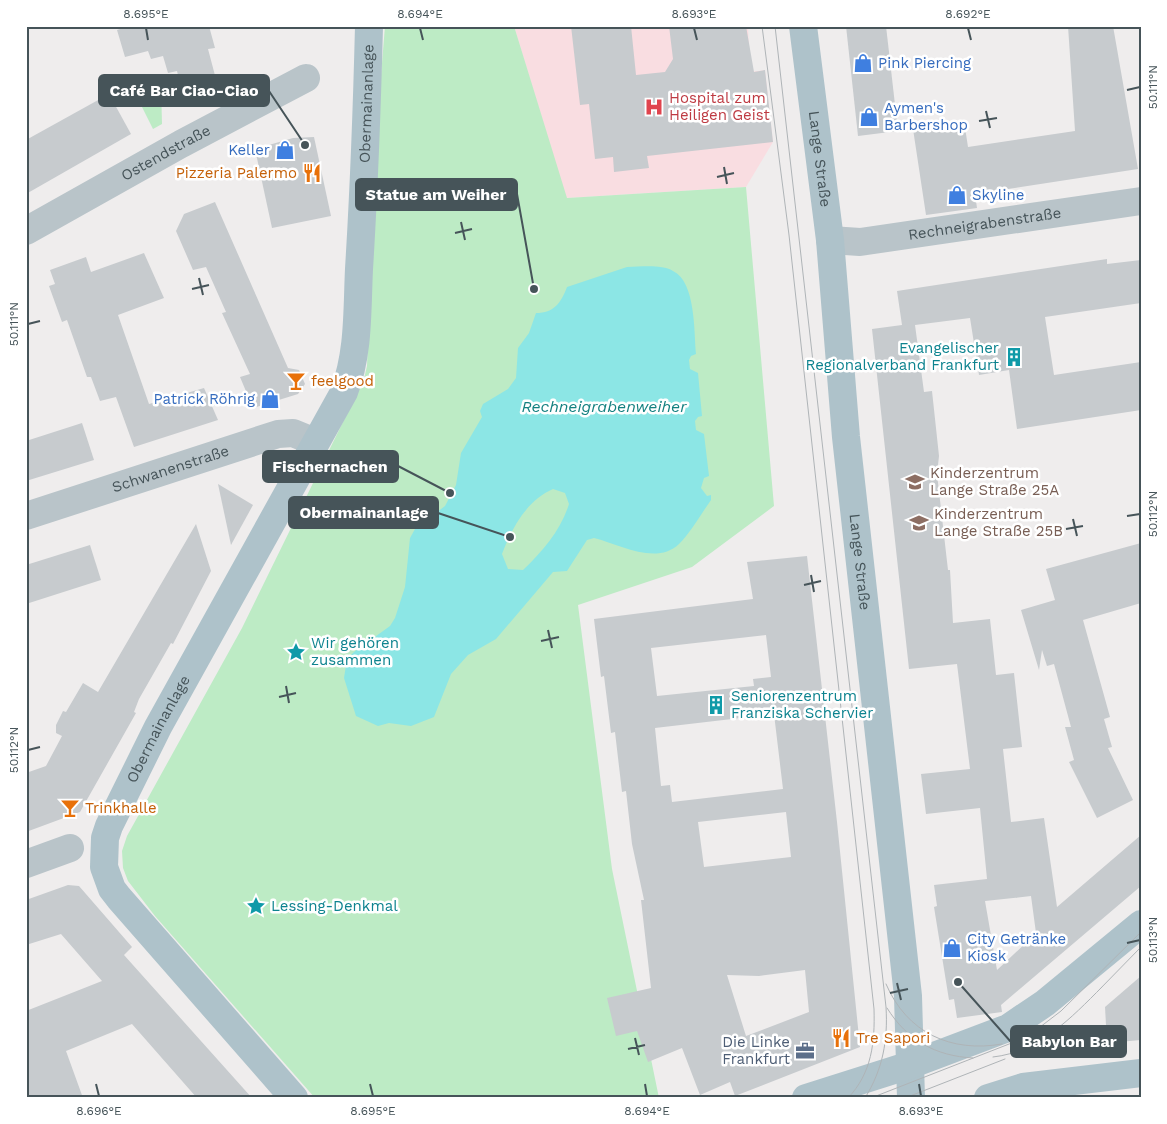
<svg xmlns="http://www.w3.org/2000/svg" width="1167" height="1124" font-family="'Work Sans',sans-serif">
	<rect width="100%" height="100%" fill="#efeded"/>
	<polygon fill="#f9dde1" points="514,26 748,26 750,72 765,70 773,142 746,187 566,198"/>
	<g fill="#bdebc5">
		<polygon points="385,26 514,26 567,198 746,187 774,506 692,567 578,605 612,869 659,1098 315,1098 155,916 128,881 123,868 122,851 127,836 242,628 364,379 367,366 377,125"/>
		<polygon points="161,87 162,124 153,129 137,97"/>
	</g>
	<path fill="#8ce6e5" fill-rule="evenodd" d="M627,267c14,0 34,-3 46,4 23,11 21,61 23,83l-5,2 -2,4 1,9 8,4 4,43 -4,1 -3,4 1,9 8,4 5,42 -5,2 -3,10 6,8 4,-1v5c-10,14 -20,32 -32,44 -23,22 -60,0 -85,-6l-7,2 -20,31 -14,1 -57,67 -28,16 -17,19 -17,43 -23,9 -22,-3 -11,3 -22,-10 -12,-38 3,-19 7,-7 36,-26 5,-8 10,-31 5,-49 5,-9 30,-23 11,-21 5,-32 21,-36 -2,-6 3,-7 25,-15 8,-11 2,-30 11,-15 7,-20c18,0 25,-10 31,-26zM553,489l12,4 4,11c-8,26 -26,47 -46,66l-15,-1 -6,-15c10,-26 24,-53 51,-65z"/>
	<g fill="#c7cbce" fill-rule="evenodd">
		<polygon points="130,26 209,26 215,48 208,49 217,83 182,92 177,71 168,73 163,56 151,59 148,51 125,57 117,30"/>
		<polygon points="571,26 631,26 636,75 665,72 673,59 669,26 746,26 754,72 765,70 773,142 647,156 649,168 614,172 613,157 595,159 589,104 580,105"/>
		<polygon points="846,26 886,26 898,131 858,136"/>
		<polygon points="1068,26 1113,26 1138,169 975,194 977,208 926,215 913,129 964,121 968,147 1075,131"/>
		<polygon points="109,94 131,134 26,194 26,140"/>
		<polygon points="314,137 331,216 272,228 255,149 293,138"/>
		<polygon points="215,202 288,368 299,370 305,384 298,394 253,408 240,377 250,374 222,313 226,312 206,267 193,270 176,231 184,214"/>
		<polygon points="144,253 164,298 118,315 149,404 204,388 218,420 134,447 116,397 100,401 91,377 87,377 67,320 62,322 49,286 55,284 50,270 86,257 91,272"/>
		<path d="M1107,259v5l34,-4v43l-96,14 9,58 87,-13v48l-124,19 -8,-59 -30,5 -9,-57 -55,7 9,67 8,-1 7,65 -2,18 11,96h2l3,53 37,-4 6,56 18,-2 8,74 -19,2 8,73 33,-4 13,89 84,-72v51l-140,119 1,7 -45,6 -3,-19 -5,1 -15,-93 3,-1 -3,-21 53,-6 -7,-71 -54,6 -5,-40 49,-5 -13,-105 -48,5 -37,-340 30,-4 -5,-34zM1031,896l5,37 -7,1 1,5 -33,31 -12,-69z"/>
		<polygon points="82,423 94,460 26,481 26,441"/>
		<polygon points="218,484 253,505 231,545"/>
		<polygon points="196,524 211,571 173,644 171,643 139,699 134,712 136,713 80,812 26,832 26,773 46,766 62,736 56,733 56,725 63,711 66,712 83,683 98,692"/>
		<polygon points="1141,543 1141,603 1083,620 1110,717 1104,719 1112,747 1108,748 1133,800 1097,818 1069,762 1074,760 1065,727 1071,727 1054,664 1047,666 1042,650 1039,670 1021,610 1055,600 1046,569"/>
		<polygon points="90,545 101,580 26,604 26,565"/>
		<path d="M807,556l30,266 23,225 -125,49 -5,-14 -30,13 -18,-47 -34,14 -11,-31 -21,5 -9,-38 44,-10 -10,-88h3l-12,-56 -6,-53 -4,1 -7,-60 -4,1 -7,-57 -3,1 -7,-58 159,-20 -6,-37zM766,635l5,42 -18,2 1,7 -97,10 -6,-48zM774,714l9,75 -111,13 -2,-17 -9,1 -6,-58zM786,812l5,45 -87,10 -6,-45zM805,970l4,42 -63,24 -19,-61 32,1z"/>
		<polygon points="68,885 79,886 132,947 124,955 252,1098 197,1098 132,1024 66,1051 83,1098 26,1098 26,1011 102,981 61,934 26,945 26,900"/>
		<polygon points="1141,976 1141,1040 1107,1043 1105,1007"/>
	</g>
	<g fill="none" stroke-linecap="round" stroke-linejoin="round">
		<g stroke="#b9c4c9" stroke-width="28">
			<path id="s1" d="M26,231l155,-87 125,-66"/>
			<path id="s2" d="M830,240l30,2 281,-41"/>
			<path id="s3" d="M26,516l252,-82 15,-1 22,9"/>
			<polyline points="26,864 70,848"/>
		</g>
		<g stroke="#aec2ca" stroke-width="28">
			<path id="s4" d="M803,26l27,214 16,197 62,559 3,102"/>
			<path id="s5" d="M294,1098l-175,-200 -7,-9 -8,-22 1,-29 4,-12 49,-99 186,-335c15,-39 13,-82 15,-123 5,-81 8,-162 10,-243"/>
			<polyline points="806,1098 910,1065 1008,1028 1045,1003 1141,924"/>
			<polyline points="988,1098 1023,1087 1141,1073"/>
		</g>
		<g stroke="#afb4b7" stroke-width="1">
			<path d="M762,26l27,209 85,774c1,33 -2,64 -26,89"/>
			<path d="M775,26l111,981c2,33 -3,62 -21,91"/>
			<path d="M886,984c21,49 65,69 116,60"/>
			<polyline points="1099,990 1141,947"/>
			<path d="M887,1008c20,32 48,48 86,50"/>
			<path d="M993,1057c46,-5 78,-39 109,-70"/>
			<polyline points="871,1098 1027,1037 1061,1011 1141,932"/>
			<polyline points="905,1098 1005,1059"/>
		</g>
	</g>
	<path fill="none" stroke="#465459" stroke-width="2" d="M146,28l2,12M420,28l3,12M694,28l3,12M968,28l3,12M1127,90l13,-3M986,111l4,17M979,121l18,-3M724,167l3,17M717,177l17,-4M461,222l4,18M455,233l17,-4M199,278l4,17M192,289l17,-4M28,324l12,-3M1127,516l13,-2M1073,519l4,17M1066,529l17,-3M811,575l3,17M804,585l17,-4M548,630l4,18M541,641l18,-4M286,686l3,17M279,697l17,-4M28,750l12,-3M1127,943l13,-3M897,983l4,17M890,993l18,-4M635,1038l4,17M628,1049l17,-4M96,1084l3,12M370,1084l3,12M645,1084l2,12M919,1084l2,12"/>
	<defs>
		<g id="shop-bare" transform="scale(1.5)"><path d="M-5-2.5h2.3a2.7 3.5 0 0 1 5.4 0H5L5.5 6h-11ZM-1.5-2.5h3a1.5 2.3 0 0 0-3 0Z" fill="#3f7fe0" stroke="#fff" stroke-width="2.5" paint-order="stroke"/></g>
		<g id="hospital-bare" transform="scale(1.5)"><path d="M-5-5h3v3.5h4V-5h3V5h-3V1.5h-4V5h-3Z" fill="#e0444e" stroke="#fff" stroke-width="2.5" paint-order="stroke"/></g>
		<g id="restaurant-bare" transform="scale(1.5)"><path d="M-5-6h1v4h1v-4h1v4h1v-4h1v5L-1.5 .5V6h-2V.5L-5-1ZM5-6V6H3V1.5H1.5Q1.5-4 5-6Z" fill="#e8710a" stroke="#fff" stroke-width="2.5" paint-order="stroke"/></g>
		<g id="building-bare" transform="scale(1.5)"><path d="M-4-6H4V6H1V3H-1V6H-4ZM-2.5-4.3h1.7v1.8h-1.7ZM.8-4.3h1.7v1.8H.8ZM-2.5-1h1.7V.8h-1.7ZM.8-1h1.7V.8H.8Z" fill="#0f9aa8" stroke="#fff" stroke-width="2.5" paint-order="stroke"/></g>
		<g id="bar-bare" transform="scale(1.5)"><path d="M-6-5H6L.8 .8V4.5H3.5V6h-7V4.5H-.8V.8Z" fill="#e8710a" stroke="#fff" stroke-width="2.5" paint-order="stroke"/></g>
		<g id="school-bare" transform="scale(1.5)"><path d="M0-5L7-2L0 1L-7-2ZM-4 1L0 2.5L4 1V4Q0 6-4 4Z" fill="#8d6e63" stroke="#fff" stroke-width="2.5" paint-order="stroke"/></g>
		<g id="sight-bare" transform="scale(1.5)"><path d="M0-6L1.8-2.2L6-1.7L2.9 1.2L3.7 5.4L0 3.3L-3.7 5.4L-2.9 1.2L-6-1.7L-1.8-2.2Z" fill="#0f9aa8" stroke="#fff" stroke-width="2.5" paint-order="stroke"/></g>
		<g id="office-bare" transform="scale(1.5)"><path d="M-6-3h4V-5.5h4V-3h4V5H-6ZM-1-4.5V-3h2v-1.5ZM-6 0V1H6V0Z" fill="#5c6f8a" stroke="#fff" stroke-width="2.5" paint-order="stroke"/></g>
	</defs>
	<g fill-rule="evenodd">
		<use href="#shop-bare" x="863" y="63"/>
		<use href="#hospital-bare" x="654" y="107"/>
		<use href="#shop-bare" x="869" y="117"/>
		<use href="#shop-bare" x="285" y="150"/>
		<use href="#restaurant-bare" x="312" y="173"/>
		<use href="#shop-bare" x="957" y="195"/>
		<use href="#building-bare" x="1014" y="357"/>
		<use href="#bar-bare" x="296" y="381"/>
		<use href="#shop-bare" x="270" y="399"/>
		<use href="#school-bare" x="915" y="482"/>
		<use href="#school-bare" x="919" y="523"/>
		<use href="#sight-bare" x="296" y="652"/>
		<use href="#building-bare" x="716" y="705"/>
		<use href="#bar-bare" x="70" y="808"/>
		<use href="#sight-bare" x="256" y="906"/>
		<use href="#shop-bare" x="952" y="948"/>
		<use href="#restaurant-bare" x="841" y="1038"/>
		<use href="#office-bare" x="805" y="1051"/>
	</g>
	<g text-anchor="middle" stroke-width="5" stroke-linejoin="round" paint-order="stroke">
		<g font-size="15" fill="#366cbe" stroke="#fff" text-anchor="start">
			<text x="878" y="68">Pink Piercing</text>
			<text x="884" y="113">Aymen's<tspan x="884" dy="17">Barbershop</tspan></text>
			<text x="270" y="155" text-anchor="end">Keller</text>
			<text x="972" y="200">Skyline</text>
			<text x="255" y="404" text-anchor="end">Patrick Röhrig</text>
			<text x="967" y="944">City Getränke<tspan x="967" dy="17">Kiosk</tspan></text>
		</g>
		<g font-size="15" fill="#be3a42" stroke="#fff" text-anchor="start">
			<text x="669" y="103">Hospital zum<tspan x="669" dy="17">Heiligen Geist</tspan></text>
		</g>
		<g font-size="15" fill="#465459" stroke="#fff">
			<text dy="5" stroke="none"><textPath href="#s5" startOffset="1126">Obermainanlage</textPath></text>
			<text dy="5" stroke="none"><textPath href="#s1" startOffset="160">Ostendstraße</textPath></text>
			<text dy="5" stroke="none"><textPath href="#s4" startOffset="134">Lange Straße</textPath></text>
			<text dy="5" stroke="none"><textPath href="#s2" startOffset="156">Rechneigrabenstraße</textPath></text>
			<text dy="5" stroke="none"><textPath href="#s3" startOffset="152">Schwanenstraße</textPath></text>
			<text dy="5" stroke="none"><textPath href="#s4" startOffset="539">Lange Straße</textPath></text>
			<text dy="5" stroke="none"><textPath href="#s5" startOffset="451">Obermainanlage</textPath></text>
		</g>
		<g font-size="15" fill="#c56008" stroke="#fff" text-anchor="start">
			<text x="297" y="178" text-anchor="end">Pizzeria Palermo</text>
			<text x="311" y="386">feelgood</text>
			<text x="85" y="813">Trinkhalle</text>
			<text x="856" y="1043">Tre Sapori</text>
		</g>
		<g font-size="15" fill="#0d838f" stroke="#fff" text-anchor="start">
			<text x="999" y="353" text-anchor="end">Evangelischer<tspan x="999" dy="17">Regionalverband Frankfurt</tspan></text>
			<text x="311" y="648">Wir gehören<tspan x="311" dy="17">zusammen</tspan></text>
			<text x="731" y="701">Seniorenzentrum<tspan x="731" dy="17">Franziska Schervier</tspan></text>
			<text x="271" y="911">Lessing-Denkmal</text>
		</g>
		<g font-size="15" fill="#785e54" stroke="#fff" text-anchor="start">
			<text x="930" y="478">Kinderzentrum<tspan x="930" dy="17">Lange Straße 25A</tspan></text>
			<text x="934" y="519">Kinderzentrum<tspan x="934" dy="17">Lange Straße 25B</tspan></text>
		</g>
		<g font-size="15" fill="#4e5e75" stroke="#fff" text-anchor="end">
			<text x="790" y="1047">Die Linke<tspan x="790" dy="17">Frankfurt</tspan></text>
		</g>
		<g font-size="16" font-style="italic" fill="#148180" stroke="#fff">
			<text x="604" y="412">Rechneigrabenweiher</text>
		</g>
	</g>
	<path fill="none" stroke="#465459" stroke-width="2" d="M305 145L269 91M534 289L517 194M450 493L398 466M510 537L438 513M958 982L1011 1042"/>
	<g fill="#465459" stroke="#fff" stroke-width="2">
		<circle cx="305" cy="145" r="5"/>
		<circle cx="534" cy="289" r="5"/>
		<circle cx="450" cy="493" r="5"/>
		<circle cx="510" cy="537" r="5"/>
		<circle cx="958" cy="982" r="5"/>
	</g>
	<g fill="#465459" stroke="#465459" stroke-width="2">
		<rect x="99" y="75" width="170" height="31" rx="5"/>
		<rect x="356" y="179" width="161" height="31" rx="5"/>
		<rect x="263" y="451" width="135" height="31" rx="5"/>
		<rect x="289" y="497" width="149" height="31" rx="5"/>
		<rect x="1011" y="1026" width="115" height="31" rx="5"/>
	</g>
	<g font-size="16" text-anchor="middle" font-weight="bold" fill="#fff">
		<text x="184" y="96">Café Bar Ciao-Ciao</text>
		<text x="436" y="200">Statue am Weiher</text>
		<text x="330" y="472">Fischernachen</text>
		<text x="364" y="518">Obermainanlage</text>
		<text x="1069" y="1047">Babylon Bar</text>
	</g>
	<rect width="1167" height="1124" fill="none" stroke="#ffffff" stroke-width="55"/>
	<rect x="28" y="28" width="1112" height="1068" fill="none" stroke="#465459" stroke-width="2"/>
	<g font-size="12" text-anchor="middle" fill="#465459">
		<text x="146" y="18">8.695°E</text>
		<text x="420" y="18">8.694°E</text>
		<text x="694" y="18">8.693°E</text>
		<text x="968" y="18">8.692°E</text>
		<text transform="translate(1153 87) rotate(-90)" y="4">50.111°N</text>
		<text transform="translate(14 324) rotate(-90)" y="4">50.111°N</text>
		<text transform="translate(1153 514) rotate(-90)" y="4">50.112°N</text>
		<text transform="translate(14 750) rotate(-90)" y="4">50.112°N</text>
		<text transform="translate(1153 940) rotate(-90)" y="4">50.113°N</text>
		<text x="99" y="1115">8.696°E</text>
		<text x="373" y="1115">8.695°E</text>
		<text x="647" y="1115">8.694°E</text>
		<text x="921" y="1115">8.693°E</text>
	</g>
</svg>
